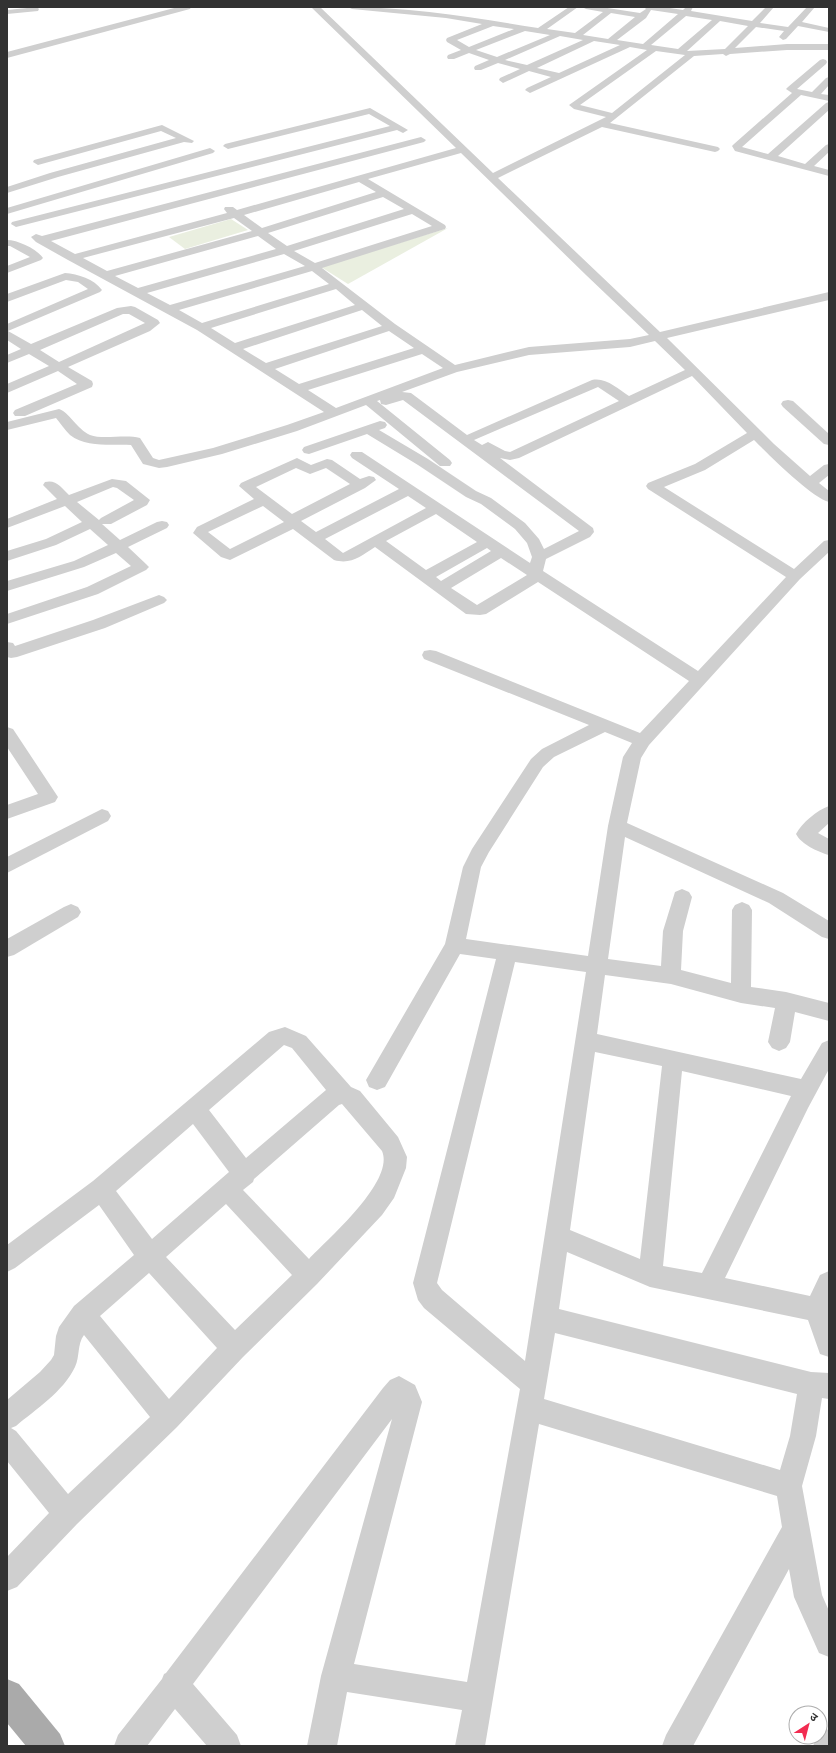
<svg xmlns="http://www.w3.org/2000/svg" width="836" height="1753" font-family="Mulish,'Noto Sans Devanagari',sans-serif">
	<rect width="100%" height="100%" fill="#fff"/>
	<g fill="#eaefe0">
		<polygon points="231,219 248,230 185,249 169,237"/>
		<polygon points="448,228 348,284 321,267"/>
	</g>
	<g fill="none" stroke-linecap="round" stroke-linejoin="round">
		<g fill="#cfcfcf" fill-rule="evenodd">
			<polygon points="37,7 39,9 38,11 7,14 7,10"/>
			<polygon points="178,7 191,7 190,9 7,58 7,52"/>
			<path d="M311,7h9l173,166 113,-56 -32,-8 -5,-4 78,-55 -17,-3 -100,46 -5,-3 2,-2 24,-11 -22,-6 -26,12 -4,-3 1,-2 20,-9 -22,-6 -17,7h-6l-1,-2 1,-2 14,-6 -20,-7 -15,6h-6l-1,-2 1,-2 13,-5 -14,-8 -1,-2 1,-2 35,-14 -36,-6 -94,-9 -4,-2c64,0 127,11 190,21l31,-21h9l-31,22 28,4 28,-21 -17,-3 -4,-2h19l39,6 6,-4 -2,-2h19l20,3 3,-3h7l-2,4 61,10 14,-14h8l-14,16 28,4 19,-20h8l-13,15 27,6v4l-31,-6 -12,13 -3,1 -4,-3 5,-6 -28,-4 -21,21 52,-4h42v6h-42l-57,4 -4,2 -3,-2 -29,2 -84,67 108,24 2,2 -2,2 -3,1 -113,-25 -104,51 162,154 169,-40v8l-162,38 107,106 36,32 14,-11 5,-1v11l-10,8 10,8v11c-17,-4 -61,-48 -75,-62l-49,30 -41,17 130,82 30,-28 5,-1v12l-29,27 -151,166 -8,13 -14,65 156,70 46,28v18l-7,-2 -53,-34 -144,-66 -17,122 53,7 2,-35 12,-39 7,-3 7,3 3,5 -9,34 -2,39 50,13 1,-73 3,-5 7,-3 7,3 3,5 -1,77 35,5 43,11v18l-34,-9 -5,30 -4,6 -7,3 -7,-3 -4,-6 7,-34 -34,-5 -70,-19 -66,-9 -8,59 204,45 21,-36 7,-3v29l-21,39 -83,170 85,18 10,-21 9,-4v86l-9,-3 -12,-34 -158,-33 -83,-35 -8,57 252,63 18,1v26l-7,-1 -6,38 -14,50 20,109 7,16v46l-10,-4 -25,-56 -5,-28 -96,177h-31l4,-11 116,-208 -5,-31 -238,-72 -54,322h-30l7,-36 -115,-18 -10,54h-30l14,-70 71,-257 -199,265 44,51 4,11h-34l-32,-37 -28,37h-33l4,-11 44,-56 2,-5 2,-1 217,-285 7,-8 9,-4 16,9 7,17 -68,262 113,18 53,-293 -96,-81 -6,-8 -5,-17 83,-324 -36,-5 -75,133 -8,3 -8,-3 -3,-7 79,-136 18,-77 9,-18 59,-90 11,-10 47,-24 -165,-66 -2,-4 2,-4 6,-1 6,1 204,82 49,-52 -151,-99 -52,32 -6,1 -14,-1 -91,-67c-14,9 -24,18 -41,13l-41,-31 -63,31 -9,-3 -28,-24 4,-6 57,-28 -15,-13 2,-3 56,-25 14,7 16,-6 5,1 28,19 9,-3 5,1 2,3 -11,8 -64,33 15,11 83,-43 -47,-31 -2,-3 2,-3h10l168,111 2,-6 -5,-14 -12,-14 -34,-25 -15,-7 -48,-32 -51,-31 -58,20 -5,-1 -2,-3 2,-3 76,-26 5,1 2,3 -2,3 -6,2 49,29 48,32 15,7 34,25 14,16 5,10 35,-18 -176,-131 -17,5 -5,-1 -1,-4 -3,1 73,59 2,3 -2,3h-10l-74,-61 -69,26 -75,23 -55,13 -8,1 -16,-4 -12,-19c-19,-1 -45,3 -61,-10 -5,-5 -10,-12 -14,-17l-49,12v-8l52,-13c10,3 18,20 31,26 13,5 35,-1 50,3l13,20 6,2 54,-12 74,-23 37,-13 -127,-82 -129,-70 -32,-18 -5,-5 5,-3 6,2 379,-99 5,3 -2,2 -373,99 24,13 152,-41 -3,-4 1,-2h8l4,3 219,-62zM651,10l27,4 -35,30 -26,-4 29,-22zM611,13l24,4 -27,22 -25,-4zM686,16l26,4 -34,29 -27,-4zM720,21l28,5 -23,23 -38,2zM493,26l21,3 -45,18 -12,-7zM525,31l25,4 -53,22 -21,-7zM560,36l23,4 -56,25 -22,-5zM594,41l26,4 -61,28 -22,-5zM656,51l29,4 -73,58 -32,-8zM461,153l125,122 63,60 -19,4 -101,8 -74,18 -60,-41 -73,-56 123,-39 1,-2 -1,-2 -77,-46zM359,182l17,10 -114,36 -18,-13zM383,197l21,12 -117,37 -19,-13zM412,214l20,12 -117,37 -21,-12zM234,218l18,13 -145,40 -24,-13zM258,236l18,13 -138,39 -23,-12zM284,254l21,12 -135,39 -23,-12zM312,271l17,13 -127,39 -23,-13zM336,289l19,16 -120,38 -24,-15zM362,310l20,16 -116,37 -23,-14zM389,331l25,17 -115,36 -24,-15zM655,341l30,29 -56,26c-11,-7 -23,-19 -37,-16l-125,55 -56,-42 -9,-1 55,-20 72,-17 101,-8zM422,354l21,14 -107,40 -28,-18zM692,376l55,57 -52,31 -47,19 -2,3 2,3 138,88 -88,94 -155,-100 3,-12 44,-22 4,-5 -1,-4 -93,-70 10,2 9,-2zM598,387l21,14 -109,51 -5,-1 -17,-9 -6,3 -8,-5zM296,468l14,6 16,-6 24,16 -58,30 -36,-27zM408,496l18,12 -83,45 -18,-14zM263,506l21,16 -54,27 -22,-17zM436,514l41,28 -51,28 -40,-29zM487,548l4,3 -50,30 -5,-4zM501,558l26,17 -50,30 -26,-17zM605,732l27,11 -9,14 -15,69 -20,130 -122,-17 15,-72 8,-15 54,-85 11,-10zM515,962l71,10 -61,389 -83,-71 -5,-7zM595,1052l67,14 -22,193 -70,-29zM682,1071l109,25 -89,177 -39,-7zM555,1333l242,61 -7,42 -10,34 -236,-71z"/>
			<polygon points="823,59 826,60 827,62 826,64 797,89 812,92 826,78 829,77 829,85 821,94 829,95 829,101 801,95 742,147 768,154 826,103 829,102 829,110 778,156 805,164 826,145 829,144 829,152 814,166 829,170 829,176 735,151 732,146 734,144 792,93 786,89 788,87 820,60"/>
			<polygon points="370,108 408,130 403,133 397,130 16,227 11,224 12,222 390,126 369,114 228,149 223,146 225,144"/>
			<polygon points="162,125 194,141 192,143 184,142 58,177 7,193 7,187 50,173 176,138 161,131 38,165 33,162 34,160"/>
			<polygon points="210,148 215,151 213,153 7,214 7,208"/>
			<path d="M7,240c11,0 30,9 36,18l-2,2 -34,13v-7l23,-9 -20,-11h-3z"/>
			<path d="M65,273c13,1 29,6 37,17l-2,2 -92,39 23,13 86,-36 14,-2 4,1 23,13 2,3 -10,8 -82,36 24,14 1,3 -1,3 -67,29h-10l-2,-3 2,-3 62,-26 -19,-13 -51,22v-9l42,-18 -20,-12 -22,9v-8l14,-6 -14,-9v-16l81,-35 -10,-7 -12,-2 -59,22v-8zM123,314h6l16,9 -86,39 -19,-12z"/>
			<polygon points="788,400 793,401 829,434 829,445 824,444 783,407 781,404 783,401"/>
			<path d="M112,479l14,2 24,19 -3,5 -36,19h-9l18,16 37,-18 5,-1 5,1 2,3 -2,3 -39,19 18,17 3,3 -3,3 -48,24 -91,30v-10l80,-27 44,-21 -15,-13 -32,14 -77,24v-10l67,-20 34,-16 -18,-16 -34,16 -49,16v-10l39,-12 36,-17 -17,-16 -58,22v-9l50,-20 -14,-14 2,-3c11,-3 17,6 24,13zM113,487l4,1 17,12 -33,18 -2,2 -22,-18z"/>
			<polygon points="159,595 164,597 167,600 164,603 105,628 17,657 11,658 7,657 7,642 13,643 15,646 93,620"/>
			<polygon points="7,727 13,729 58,797 55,802 7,819 7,805 38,794 7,747"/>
			<path d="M829,806v17l-11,10 11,6v16c-11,-3 -28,-11 -33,-21 6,-11 21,-24 33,-28z"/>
			<polygon points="102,809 108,811 111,816 108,821 7,873 7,857"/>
			<polygon points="71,904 78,907 81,912 78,917 14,955 7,957 7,939 64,907"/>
			<path d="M285,1027l21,9 45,51 9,4 38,46 9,20 -1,11 -12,30 -12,17 -65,69 -74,73 -66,70 -100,97 -60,63 -10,4v-34l42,-44 -42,-52v-61l33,-28 11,-12 3,-5 2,-19 3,-9 15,-21 60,-51 -35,-50 -84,63 -8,4v-27l86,-64 176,-149zM284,1045l8,3 34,42 -80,68 -37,-48zM342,1104l40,47c13,30 -53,87 -73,108l-66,-69 10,-8 1,-3 85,-74zM193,1124l36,48 -77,67 -36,-48zM226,1204l66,71 -57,55 -69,-73zM149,1273l68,75 -48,51 -69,-83zM84,1335l66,82 -82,77 -52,-63 -5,-3 5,-2c20,-17 47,-34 59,-59 5,-10 2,-23 9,-32z"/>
			<polygon points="829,1729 829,1746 813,1746 817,1737 820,1737 820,1733"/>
		</g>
		<polygon fill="#aaa" fill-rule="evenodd" points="7,1679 19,1684 60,1734 65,1746 26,1746 7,1723"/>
	</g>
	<rect width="836" height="1753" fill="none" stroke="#323232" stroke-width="16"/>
	<g transform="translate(808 1725) rotate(36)"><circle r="19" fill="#ffffff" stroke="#adadad"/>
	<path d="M0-3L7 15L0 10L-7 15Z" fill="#f22c51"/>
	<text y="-6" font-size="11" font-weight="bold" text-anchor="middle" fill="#323232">उ</text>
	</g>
</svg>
